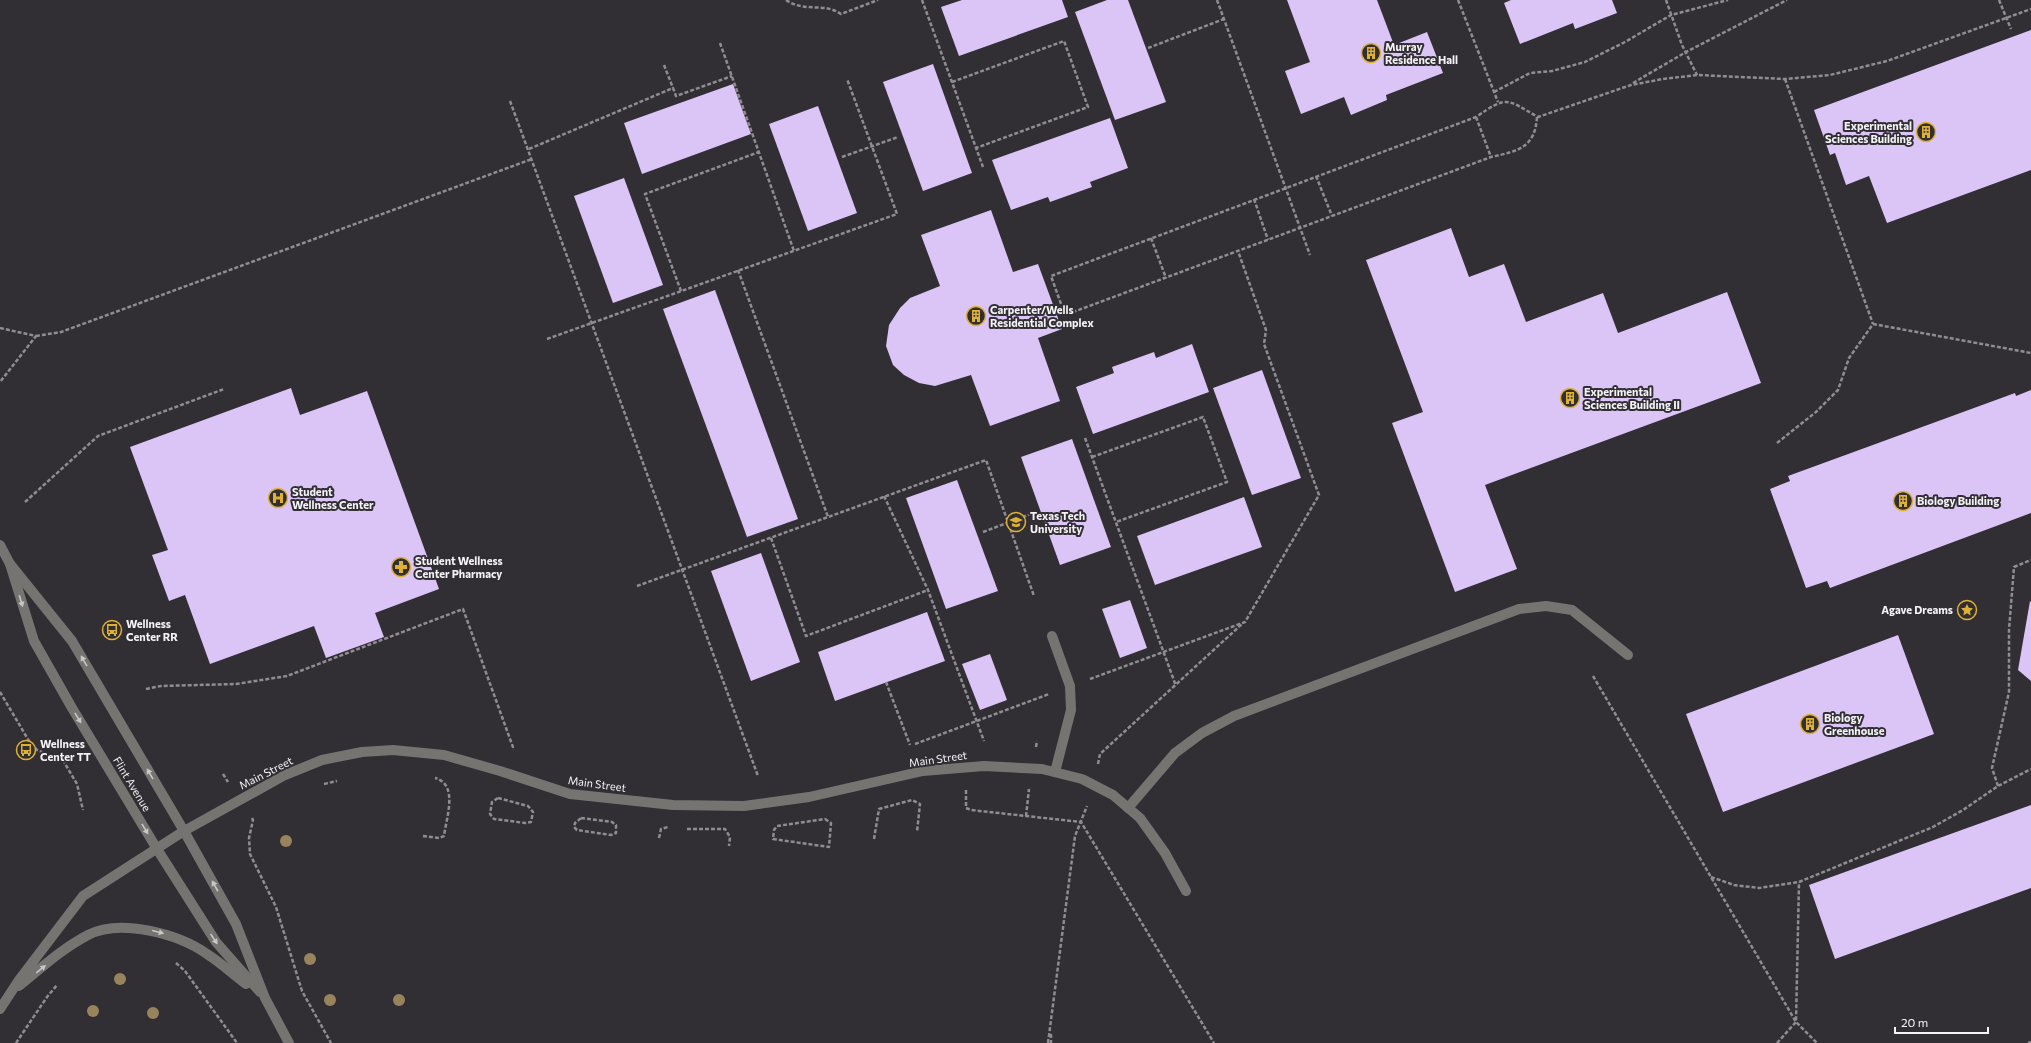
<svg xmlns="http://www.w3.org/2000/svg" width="2031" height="1043" font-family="Commissioner,sans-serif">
	<rect width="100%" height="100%" fill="#312e34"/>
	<g fill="#dbc4f6">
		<polygon points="962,0 1062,0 1068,17 959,56 941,7"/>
		<polygon points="1107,0 1128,0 1166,102 1115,120 1075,12"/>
		<polygon points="1287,0 1377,0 1394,45 1427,32 1443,73 1386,95 1387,100 1351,115 1344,97 1301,114 1285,71 1310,62"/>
		<polygon points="1511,0 1612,0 1617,13 1575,29 1573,23 1520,44 1504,3"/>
		<polygon points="2031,30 2031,170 1887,223 1869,176 1846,185 1835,153 1830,155 1814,110"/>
		<polygon points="933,64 972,173 923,191 883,82"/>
		<polygon points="733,84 751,134 642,174 624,123"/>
		<polygon points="818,106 857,213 808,231 769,124"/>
		<polygon points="1110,118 1128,168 1090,182 1092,187 1050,202 1048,197 1011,210 992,160"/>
		<polygon points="624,178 663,285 613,303 574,196"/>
		<polygon points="991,210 1013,272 1038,264 1062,329 1038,338 1060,401 990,426 971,375 935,386 919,383 904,375 893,365 886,346 889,325 900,308 910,298 940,286 921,235"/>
		<polygon points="1451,228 1469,277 1504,264 1526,322 1603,293 1618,333 1727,292 1761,383 1485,485 1517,569 1455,592 1392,423 1423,412 1366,260"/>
		<polygon points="715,290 798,519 747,537 663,309"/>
		<polygon points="1192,344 1209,392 1093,434 1076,387 1114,373 1112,367 1154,352 1156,358"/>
		<polygon points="1262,370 1301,478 1252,495 1213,388"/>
		<polygon points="291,388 300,415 367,391 439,589 375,613 384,637 326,658 314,626 210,664 185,595 169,601 152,555 168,550 130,447"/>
		<polygon points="2031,390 2031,513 1830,588 1827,581 1806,588 1770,489 1790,481 1788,476 2015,393 2016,396"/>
		<polygon points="1072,439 1111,547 1060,565 1021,457"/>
		<polygon points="957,480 998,591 946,609 906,498"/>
		<polygon points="1244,497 1262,547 1155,585 1137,536"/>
		<polygon points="761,553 800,662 751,681 711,571"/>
		<polygon points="1130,600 1147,648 1120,658 1102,609"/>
		<polygon points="2030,601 2031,602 2031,681 2018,670"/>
		<polygon points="927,612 945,661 835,701 818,652"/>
		<polygon points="1898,635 1934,734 1723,812 1686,714"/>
		<polygon points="990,654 1007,700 980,710 962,664"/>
		<polygon points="2031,805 2031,888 1835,959 1809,885"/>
	</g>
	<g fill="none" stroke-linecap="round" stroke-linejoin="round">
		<g stroke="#908d92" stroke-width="2.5" stroke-dasharray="4 2" stroke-linecap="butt">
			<path d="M786,0c19,13 38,2 55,14l37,-14"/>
			<polyline points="922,0 983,167"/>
			<polyline points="1217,0 1310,255"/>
			<polyline points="1458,0 1498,102"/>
			<polyline points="1666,0 1682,45 1697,75"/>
			<polyline points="1999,0 2011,29"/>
			<polyline points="720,43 794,251"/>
			<polyline points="1148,48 1224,19"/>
			<polyline points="664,65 673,88"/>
			<polyline points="1785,79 1873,324"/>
			<polyline points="952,82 1064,41 1088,107 976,148"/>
			<polyline points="1633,83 1686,52 1787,0"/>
			<polyline points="1494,92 1530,73 1552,71 1585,62 1625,42 1671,15 1728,0"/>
			<polyline points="510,101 758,776"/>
			<polyline points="1476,117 1491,157"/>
			<path d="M1537,117c-2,31 -19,34 -46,40l-426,158 -14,-39 425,-159c32,-22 30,-18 62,0l93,-32 32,-6 34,-4 88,4 45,-4 57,-14 144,-52"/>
			<polyline points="529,149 673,88 676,96 732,76"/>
			<polyline points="842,157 898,137"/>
			<polyline points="1316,176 1332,216"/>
			<polyline points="1254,199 1268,240"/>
			<polyline points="1151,238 1166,278"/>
			<polyline points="738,270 828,517"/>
			<polyline points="681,291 645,194 759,152"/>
			<polyline points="1873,324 2031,353"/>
			<polyline points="0,328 36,336 0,382"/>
			<polyline points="36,336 61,332 532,159"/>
			<polyline points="547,339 897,214 847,79"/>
			<polyline points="1085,438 1176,686"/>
			<polyline points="1777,443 1816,412 1838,390 1849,358 1873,324"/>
			<polyline points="1092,457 1203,417 1227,482 1116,522"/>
			<polyline points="884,496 928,590 984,741"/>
			<polyline points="25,502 98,436 224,389"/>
			<polyline points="983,532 1036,512"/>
			<polyline points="771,538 806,636 928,590"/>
			<polyline points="637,586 986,460 1034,596"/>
			<polyline points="1593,676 1796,1022 1817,1043"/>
			<polyline points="1090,679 1245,622 1319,495 1264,344 1266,330 1238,251"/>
			<polyline points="886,682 910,745"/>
			<polyline points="146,689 161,686 236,684 287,676 463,609 514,750"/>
			<polyline points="0,692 29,741 37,750 64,762 77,784 83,810"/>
			<polyline points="915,744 1049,694"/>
			<polyline points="1036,747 1037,741"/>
			<polyline points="1098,764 1100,754 1242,624"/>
			<polyline points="223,774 228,782"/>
			<polyline points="324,784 337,781"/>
			<polyline points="1998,786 1992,768 2009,692 2009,630 2014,567 2031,560"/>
			<polyline points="966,790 966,808 971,810 1081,822 1214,1043"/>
			<polygon points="498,798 528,806 533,812 531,822 525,823 494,819 490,814 492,802"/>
			<polyline points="1026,816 1029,789"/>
			<polyline points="252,818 253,820 249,838 250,854 276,907 302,991 331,1043"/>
			<polygon points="581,818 612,822 616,825 616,833 611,835 577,830 574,827 575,823"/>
			<polygon points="825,819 831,823 829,847 773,839 774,830 777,826"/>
			<polyline points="687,829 725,829 730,837 729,846"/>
			<path d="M423,836l16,2 5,-2c2,-17 15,-52 -9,-58"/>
			<polyline points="659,838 661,829 668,827"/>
			<polyline points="874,839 879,809 912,800 920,804 917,832"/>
			<polyline points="1711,877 1734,885 1759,888 1799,882 1933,827 1963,810 1998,786 2031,769"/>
			<polyline points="176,963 185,971 237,1043"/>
			<polyline points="1051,1034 1051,1043"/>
			<polyline points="16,1043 47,997 57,985"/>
			<polyline points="1048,1043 1075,836 1087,806"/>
			<polyline points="1777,1043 1796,1022 1799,882"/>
			<polyline points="2028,1043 2031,1042"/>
		</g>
		<g stroke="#767471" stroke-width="10">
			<polyline points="1052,636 1070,686 1071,710 1055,772"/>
			<polyline points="1128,808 1175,753 1202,733 1234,716 1519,609 1546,606 1572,610 1628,655"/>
		</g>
		<g stroke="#767471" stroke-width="10">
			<polyline points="0,545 10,564 34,641 72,708 157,849 216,942 260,992"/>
			<polyline points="10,564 72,641 184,831 236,924 265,998 289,1043"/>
			<path d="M19,986c22,-18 44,-38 69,-51 32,-17 91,-1 119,19 14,9 26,20 39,30"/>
			<polyline points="0,1009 19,980 83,896 184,831 285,775 322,760 362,752 393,750 444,755 500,771 570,794 673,805 744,806 809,797 923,771 984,766 1042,769 1082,779 1113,795 1140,818 1165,853 1186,891"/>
		</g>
	</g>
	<g fill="#97845d">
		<circle cx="286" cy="841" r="6"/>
		<circle cx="310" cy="959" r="6"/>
		<circle cx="120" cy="979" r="6"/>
		<circle cx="330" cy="1000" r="6"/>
		<circle cx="399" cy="1000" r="6"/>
		<circle cx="93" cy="1011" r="6"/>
		<circle cx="153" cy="1013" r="6"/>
	</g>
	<defs><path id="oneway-solid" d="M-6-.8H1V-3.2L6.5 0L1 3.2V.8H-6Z"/></defs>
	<g fill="#c9c7c8">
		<use href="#oneway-solid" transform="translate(21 601) rotate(73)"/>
		<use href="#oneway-solid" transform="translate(84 661) rotate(-120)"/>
		<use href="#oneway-solid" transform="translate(78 718) rotate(59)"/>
		<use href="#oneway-solid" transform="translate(150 774) rotate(-120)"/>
		<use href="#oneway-solid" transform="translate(145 829) rotate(59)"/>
		<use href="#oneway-solid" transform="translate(215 886) rotate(-119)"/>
		<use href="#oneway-solid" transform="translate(158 932) rotate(14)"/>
		<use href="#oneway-solid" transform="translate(214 939) rotate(56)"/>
		<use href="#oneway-solid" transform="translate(41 969) rotate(-39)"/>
	</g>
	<defs>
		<g id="building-ring" transform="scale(1)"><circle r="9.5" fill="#312e34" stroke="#deb133" stroke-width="1.5"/><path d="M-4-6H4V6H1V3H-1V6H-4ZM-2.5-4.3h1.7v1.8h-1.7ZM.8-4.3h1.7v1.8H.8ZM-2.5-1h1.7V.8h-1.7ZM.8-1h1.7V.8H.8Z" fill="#deb133"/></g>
		<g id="hospital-ring" transform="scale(1)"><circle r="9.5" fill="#312e34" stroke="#deb133" stroke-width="1.5"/><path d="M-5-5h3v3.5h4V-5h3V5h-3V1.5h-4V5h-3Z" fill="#deb133"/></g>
		<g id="university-ring" transform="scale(1)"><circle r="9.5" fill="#312e34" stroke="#deb133" stroke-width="1.5"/><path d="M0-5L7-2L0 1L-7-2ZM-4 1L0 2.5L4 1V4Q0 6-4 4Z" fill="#deb133"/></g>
		<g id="pharmacy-ring" transform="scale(1)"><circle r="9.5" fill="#312e34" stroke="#deb133" stroke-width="1.5"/><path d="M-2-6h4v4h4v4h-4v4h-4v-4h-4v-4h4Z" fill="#deb133"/></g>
		<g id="sight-ring" transform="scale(1)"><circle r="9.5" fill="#312e34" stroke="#deb133" stroke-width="1.5"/><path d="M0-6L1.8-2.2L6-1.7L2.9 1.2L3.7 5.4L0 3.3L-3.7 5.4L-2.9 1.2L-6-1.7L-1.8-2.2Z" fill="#deb133"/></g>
		<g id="bus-ring" transform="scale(1)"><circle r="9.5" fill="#312e34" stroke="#deb133" stroke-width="1.5"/><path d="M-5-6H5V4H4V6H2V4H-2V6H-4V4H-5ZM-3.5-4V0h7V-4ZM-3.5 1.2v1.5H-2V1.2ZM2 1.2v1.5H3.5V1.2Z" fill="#deb133"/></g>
	</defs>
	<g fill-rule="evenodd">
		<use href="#building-ring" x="1371" y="53"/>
		<use href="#building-ring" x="1926" y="132"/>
		<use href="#building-ring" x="976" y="316"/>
		<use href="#building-ring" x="1570" y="398"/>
		<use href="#hospital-ring" x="278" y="498"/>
		<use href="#building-ring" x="1903" y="501"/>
		<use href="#university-ring" x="1016" y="522"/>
		<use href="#pharmacy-ring" x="401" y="567"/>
		<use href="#sight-ring" x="1967" y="610"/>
		<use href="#bus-ring" x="112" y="630"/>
		<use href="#building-ring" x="1810" y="724"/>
		<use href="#bus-ring" x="26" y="750"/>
	</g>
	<g text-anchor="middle" stroke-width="4" stroke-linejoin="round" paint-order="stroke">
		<g font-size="11" font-weight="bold" fill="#f5f3f7" stroke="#312e34" text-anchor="start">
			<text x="1385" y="51">Murray<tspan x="1385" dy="13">Residence Hall</tspan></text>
			<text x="1912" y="130" text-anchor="end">Experimental<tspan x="1912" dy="13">Sciences Building</tspan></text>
			<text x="990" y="314">Carpenter/Wells<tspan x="990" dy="13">Residential Complex</tspan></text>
			<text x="1584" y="396">Experimental<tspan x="1584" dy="13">Sciences Building II</tspan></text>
			<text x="292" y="496">Student<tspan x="292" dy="13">Wellness Center</tspan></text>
			<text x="1917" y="505">Biology Building</text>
			<text x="1030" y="520">Texas Tech<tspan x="1030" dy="13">University</tspan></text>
			<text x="415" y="565">Student Wellness<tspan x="415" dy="13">Center Pharmacy</tspan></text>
			<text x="1953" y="614" text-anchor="end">Agave Dreams</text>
			<text x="126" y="628">Wellness<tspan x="126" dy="13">Center RR</tspan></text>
			<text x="1824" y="722">Biology<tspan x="1824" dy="13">Greenhouse</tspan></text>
			<text x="40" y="748">Wellness<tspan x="40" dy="13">Center TT</tspan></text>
		</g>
		<g font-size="11" fill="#f5f3f7" stroke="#312e34">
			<text transform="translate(938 759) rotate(-8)" y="4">Main Street</text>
			<text transform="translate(266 773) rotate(-27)" y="4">Main Street</text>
			<text transform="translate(132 784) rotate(59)" y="4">Flint Avenue</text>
			<text transform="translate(597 784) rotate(8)" y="4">Main Street</text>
		</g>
	</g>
	<path d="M1895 1027v6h93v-6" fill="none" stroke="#f5f3f7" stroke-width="2"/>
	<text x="1901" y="1027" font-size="12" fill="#f5f3f7" stroke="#312e34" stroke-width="3" paint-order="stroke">20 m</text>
</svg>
